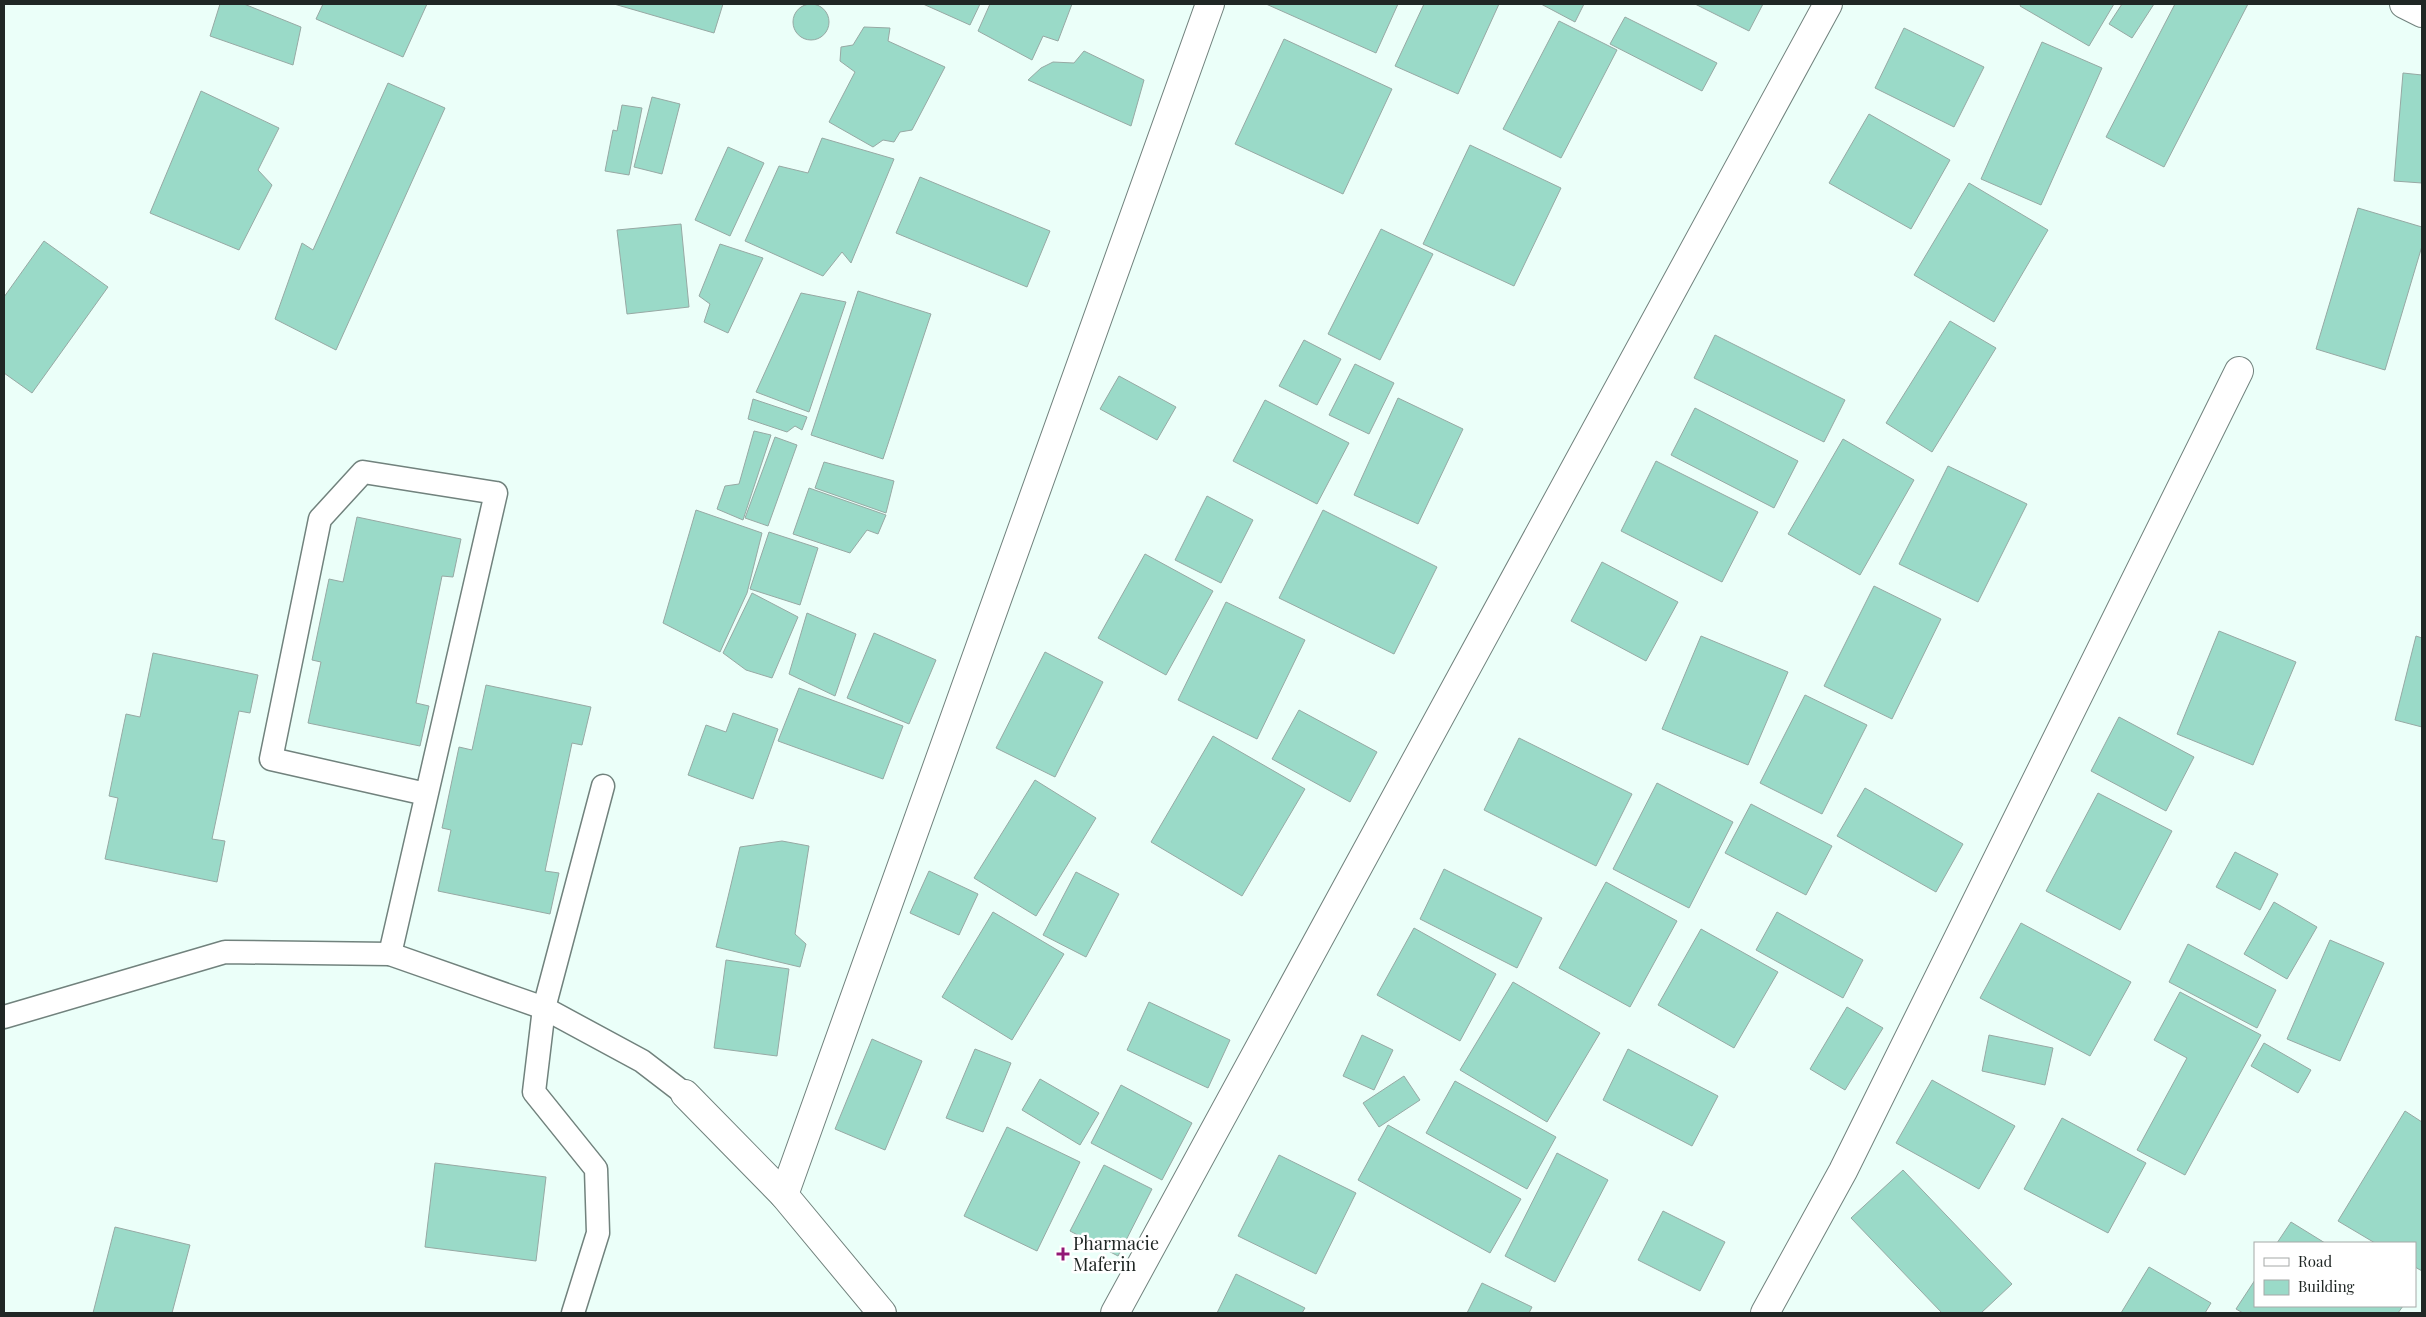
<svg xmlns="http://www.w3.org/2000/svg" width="2426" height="1317" font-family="'Playfair Display',serif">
	<rect width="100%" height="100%" fill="#ebfff9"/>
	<g fill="#9adac8" stroke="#97a9a4">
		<circle cx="811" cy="22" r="18"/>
		<polygon points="220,4 244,4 301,27 293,65 210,36"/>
		<polygon points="323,4 427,4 403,57 316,19"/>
		<polygon points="614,4 723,4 714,33"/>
		<polygon points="923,4 980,4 970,25"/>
		<polygon points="990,4 1072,4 1058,41 1043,36 1032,60 978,31"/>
		<polygon points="1266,4 1398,4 1376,53"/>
		<polygon points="1424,4 1499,4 1458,94 1395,66"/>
		<polygon points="1541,4 1584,4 1575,22"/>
		<polygon points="1695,4 1763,4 1749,31"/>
		<polygon points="2021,4 2114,4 2089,46 2020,6"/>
		<polygon points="2122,4 2154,4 2132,38 2109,24"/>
		<polygon points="2175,4 2248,4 2164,167 2106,137"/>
		<polygon points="1625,17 1717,63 1702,91 1610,44"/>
		<polygon points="1559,21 1617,50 1561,158 1503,129"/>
		<polygon points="864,27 890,28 888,41 945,67 912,130 900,132 894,142 883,140 873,147 829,122 855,72 840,61 841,47 853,45"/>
		<polygon points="1904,28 1984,67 1954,127 1875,88"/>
		<polygon points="1284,39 1392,89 1343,194 1235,144"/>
		<polygon points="2042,42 2102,68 2041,205 1981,179"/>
		<polygon points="1084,51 1144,80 1131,126 1028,80 1041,68 1053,62 1074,63"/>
		<polygon points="2403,73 2422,75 2422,183 2394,181"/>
		<polygon points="388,83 445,108 336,350 275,319 302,243 313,250"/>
		<polygon points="201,91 279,128 258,170 272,185 239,250 150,213"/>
		<polygon points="652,97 680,104 662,174 634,167"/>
		<polygon points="622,105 642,108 629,175 605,171 613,130 617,131"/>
		<polygon points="1869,114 1950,160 1911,229 1829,183"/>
		<polygon points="822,138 894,159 851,263 842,252 823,276 745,241 779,166 808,173"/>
		<polygon points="1470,145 1561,188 1514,286 1423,244"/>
		<polygon points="728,147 764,163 730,236 695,220"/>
		<polygon points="920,177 1050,231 1027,287 896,233"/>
		<polygon points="1969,183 2048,230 1994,322 1914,275"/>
		<polygon points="2358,208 2422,227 2422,246 2385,370 2316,349"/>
		<polygon points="681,224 689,307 627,314 617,230"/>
		<polygon points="1381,229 1433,254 1380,360 1328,334"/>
		<polygon points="44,241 108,287 32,393 4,373 4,297"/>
		<polygon points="720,244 763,258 728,333 704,322 710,304 699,296"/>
		<polygon points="858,291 931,314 883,459 811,435"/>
		<polygon points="801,293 846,302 809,412 756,392"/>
		<polygon points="1950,321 1996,348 1932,452 1886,423"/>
		<polygon points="1715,335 1845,400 1824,442 1694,378"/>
		<polygon points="1304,340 1341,359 1317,405 1279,386"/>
		<polygon points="1355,364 1394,383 1369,434 1329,415"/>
		<polygon points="1119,376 1176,407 1157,440 1100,409"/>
		<polygon points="1398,398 1463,429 1418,524 1354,495"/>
		<polygon points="753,399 807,417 802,430 795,426 787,432 748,419"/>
		<polygon points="1265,400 1349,443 1317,504 1233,461"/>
		<polygon points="1695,408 1798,461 1774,508 1671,455"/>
		<polygon points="754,431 771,435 743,520 717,509 725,486 739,484"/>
		<polygon points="775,437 797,445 768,526 745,518"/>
		<polygon points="1843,439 1914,480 1860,575 1788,534"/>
		<polygon points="1656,461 1758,512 1722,582 1621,531"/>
		<polygon points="824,462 894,481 886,513 815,488"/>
		<polygon points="1948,466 2027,504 1978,602 1899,564"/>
		<polygon points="809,488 886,515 878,534 867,530 850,553 793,534"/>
		<polygon points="1207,496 1253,520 1221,583 1175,560"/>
		<polygon points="696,510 762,533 747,593 720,652 663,623"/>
		<polygon points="1323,510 1437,567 1394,654 1279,598"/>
		<polygon points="357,517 461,539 453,577 442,576 416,703 429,706 420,746 308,723 321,662 312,660 329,579 343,582"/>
		<polygon points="769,532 818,548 800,605 750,589"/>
		<polygon points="1145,554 1213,591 1166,675 1098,638"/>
		<polygon points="1602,562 1678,602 1646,661 1571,621"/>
		<polygon points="1874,586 1941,619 1892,719 1824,686"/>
		<polygon points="752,593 798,617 772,678 746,670 723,653"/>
		<polygon points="1226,602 1305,640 1257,739 1178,700"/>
		<polygon points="807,613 856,634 835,696 789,674"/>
		<polygon points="2219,631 2296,662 2253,765 2177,734"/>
		<polygon points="874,633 936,660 909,724 847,698"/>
		<polygon points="1701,636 1788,672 1748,765 1662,729"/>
		<polygon points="2416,636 2422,638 2422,727 2395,720"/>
		<polygon points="1045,652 1103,682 1055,777 996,748"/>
		<polygon points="153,653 258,675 250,713 239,711 212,839 225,841 217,882 105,859 118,798 109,796 126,714 140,717"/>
		<polygon points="486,685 591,707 582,745 572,743 545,871 559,873 550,914 438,891 451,830 442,828 459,747 472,750"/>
		<polygon points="799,688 903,726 883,779 778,741"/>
		<polygon points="1805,695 1867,725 1822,814 1760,783"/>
		<polygon points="1299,710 1377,752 1350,802 1272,759"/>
		<polygon points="733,713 778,729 753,799 688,775 706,725 726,732"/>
		<polygon points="2119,717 2194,757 2166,811 2091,771"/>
		<polygon points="1213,736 1305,789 1242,896 1151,842"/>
		<polygon points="1519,738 1632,794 1596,866 1484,810"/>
		<polygon points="1035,780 1096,818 1036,916 974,878"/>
		<polygon points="1657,783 1733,822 1689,908 1613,869"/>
		<polygon points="1865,788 1963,844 1936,892 1837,836"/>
		<polygon points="2098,793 2172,831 2120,930 2046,891"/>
		<polygon points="1751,804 1832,846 1806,895 1725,853"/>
		<polygon points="782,841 809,846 795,934 806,944 800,967 716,947 740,847"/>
		<polygon points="2235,852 2278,874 2260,910 2216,887"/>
		<polygon points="1444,869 1542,918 1517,968 1420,919"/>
		<polygon points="929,871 978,894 959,935 910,913"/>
		<polygon points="1076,872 1119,894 1086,957 1043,935"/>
		<polygon points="1606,882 1677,921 1630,1007 1559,968"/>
		<polygon points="2274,902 2317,927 2287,979 2244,954"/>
		<polygon points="993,912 1064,954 1012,1040 942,997"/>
		<polygon points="1777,912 1863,960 1843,998 1756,950"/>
		<polygon points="2021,923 2131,982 2090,1056 1980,998"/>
		<polygon points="1414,928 1496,974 1460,1041 1377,995"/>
		<polygon points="1701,929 1778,972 1734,1048 1658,1005"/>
		<polygon points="2330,940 2384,963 2340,1061 2287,1039"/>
		<polygon points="2188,944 2276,990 2257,1028 2169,982"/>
		<polygon points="726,960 789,969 777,1056 714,1048"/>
		<polygon points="1513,982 1600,1033 1547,1122 1460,1070"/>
		<polygon points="2180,992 2261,1035 2185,1175 2137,1150 2187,1058 2154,1040"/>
		<polygon points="1149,1002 1230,1040 1208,1088 1127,1050"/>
		<polygon points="1847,1007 1883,1028 1845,1090 1810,1069"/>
		<polygon points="1362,1035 1393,1050 1374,1090 1343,1076"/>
		<polygon points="1989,1035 2053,1048 2045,1085 1982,1071"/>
		<polygon points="872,1039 922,1061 885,1150 835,1129"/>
		<polygon points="2264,1043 2311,1070 2298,1093 2251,1066"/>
		<polygon points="975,1049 1011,1063 983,1132 946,1118"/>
		<polygon points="1628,1049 1718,1096 1692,1146 1603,1100"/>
		<polygon points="1404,1076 1420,1100 1379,1127 1363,1103"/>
		<polygon points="1040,1079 1099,1113 1080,1145 1022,1110"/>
		<polygon points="1932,1080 2015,1126 1979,1189 1896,1143"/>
		<polygon points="1455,1081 1556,1137 1527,1189 1426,1133"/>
		<polygon points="1121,1085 1192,1123 1162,1180 1091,1143"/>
		<polygon points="2405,1111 2422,1122 2422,1271 2415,1267 2415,1243 2375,1243 2338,1221"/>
		<polygon points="2062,1118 2146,1163 2108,1233 2024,1189"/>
		<polygon points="1388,1125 1521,1199 1490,1253 1358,1180"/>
		<polygon points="1007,1127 1080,1162 1037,1251 964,1216"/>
		<polygon points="1557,1153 1608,1180 1555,1282 1505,1256"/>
		<polygon points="1279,1155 1356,1193 1316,1274 1238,1236"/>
		<polygon points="435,1163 546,1177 536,1261 425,1247"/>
		<polygon points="1104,1165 1152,1189 1118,1256 1070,1231"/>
		<polygon points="1903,1170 2012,1284 1981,1313 1942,1313 1851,1218"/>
		<polygon points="1663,1211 1725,1242 1700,1291 1638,1260"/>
		<polygon points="2291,1222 2325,1243 2277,1243"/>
		<polygon points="115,1227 190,1245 172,1313 93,1313"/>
		<polygon points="2149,1267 2211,1303 2205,1313 2121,1313"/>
		<polygon points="1236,1274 1305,1308 1302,1313 1217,1313"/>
		<polygon points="2255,1280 2255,1306 2403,1306 2398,1313 2243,1313 2236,1309"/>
		<polygon points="1482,1283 1532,1307 1529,1313 1467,1313"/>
	</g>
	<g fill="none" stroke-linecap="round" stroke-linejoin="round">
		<g stroke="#71827d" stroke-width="25">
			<g id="lane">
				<polyline points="390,954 496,493 363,472 320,519 271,759 426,794"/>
				<polyline points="4,1017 225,952 390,954 544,1008 642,1061 685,1094"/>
				<polyline points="573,1313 598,1233 596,1169 534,1092 544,1008 603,786"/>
			</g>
		</g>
		<g stroke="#71827d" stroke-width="30">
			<g id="street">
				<polyline points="2404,4 2422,13"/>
				<polyline points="685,1094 784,1195 882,1313"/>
				<polyline points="784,1195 1210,4"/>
				<polyline points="1765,1313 1843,1171 2239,371"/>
			</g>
		</g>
		<g stroke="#71827d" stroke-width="30">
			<polyline id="secondary" points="1115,1313 1828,4"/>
		</g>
		<use href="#lane" stroke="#fff" stroke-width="22"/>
		<use href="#street" stroke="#fff" stroke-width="28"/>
		<use href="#secondary" stroke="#fff" stroke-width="28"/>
	</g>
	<path fill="#921875" stroke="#fff" stroke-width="2" d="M1060.5 1246.5h5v5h5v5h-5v5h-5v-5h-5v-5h5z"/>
	<g text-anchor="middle" stroke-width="5" stroke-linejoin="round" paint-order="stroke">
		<g font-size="18" fill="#202725" stroke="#fff" text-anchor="start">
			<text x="1073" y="1250">Pharmacie<tspan x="1073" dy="21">Maferin</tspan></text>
		</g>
	</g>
	<rect width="2426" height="1317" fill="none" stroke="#202725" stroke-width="10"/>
	<rect x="2254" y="1242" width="162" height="65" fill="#ffffff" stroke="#a6a9a8"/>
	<rect x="2264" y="1258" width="25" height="8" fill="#ffffff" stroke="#a6a9a8"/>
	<text x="2298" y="1267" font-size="15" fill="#202725">Road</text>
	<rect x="2264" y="1280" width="25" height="15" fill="#9adac8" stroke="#a6a9a8"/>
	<text x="2298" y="1292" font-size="15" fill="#202725">Building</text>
</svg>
